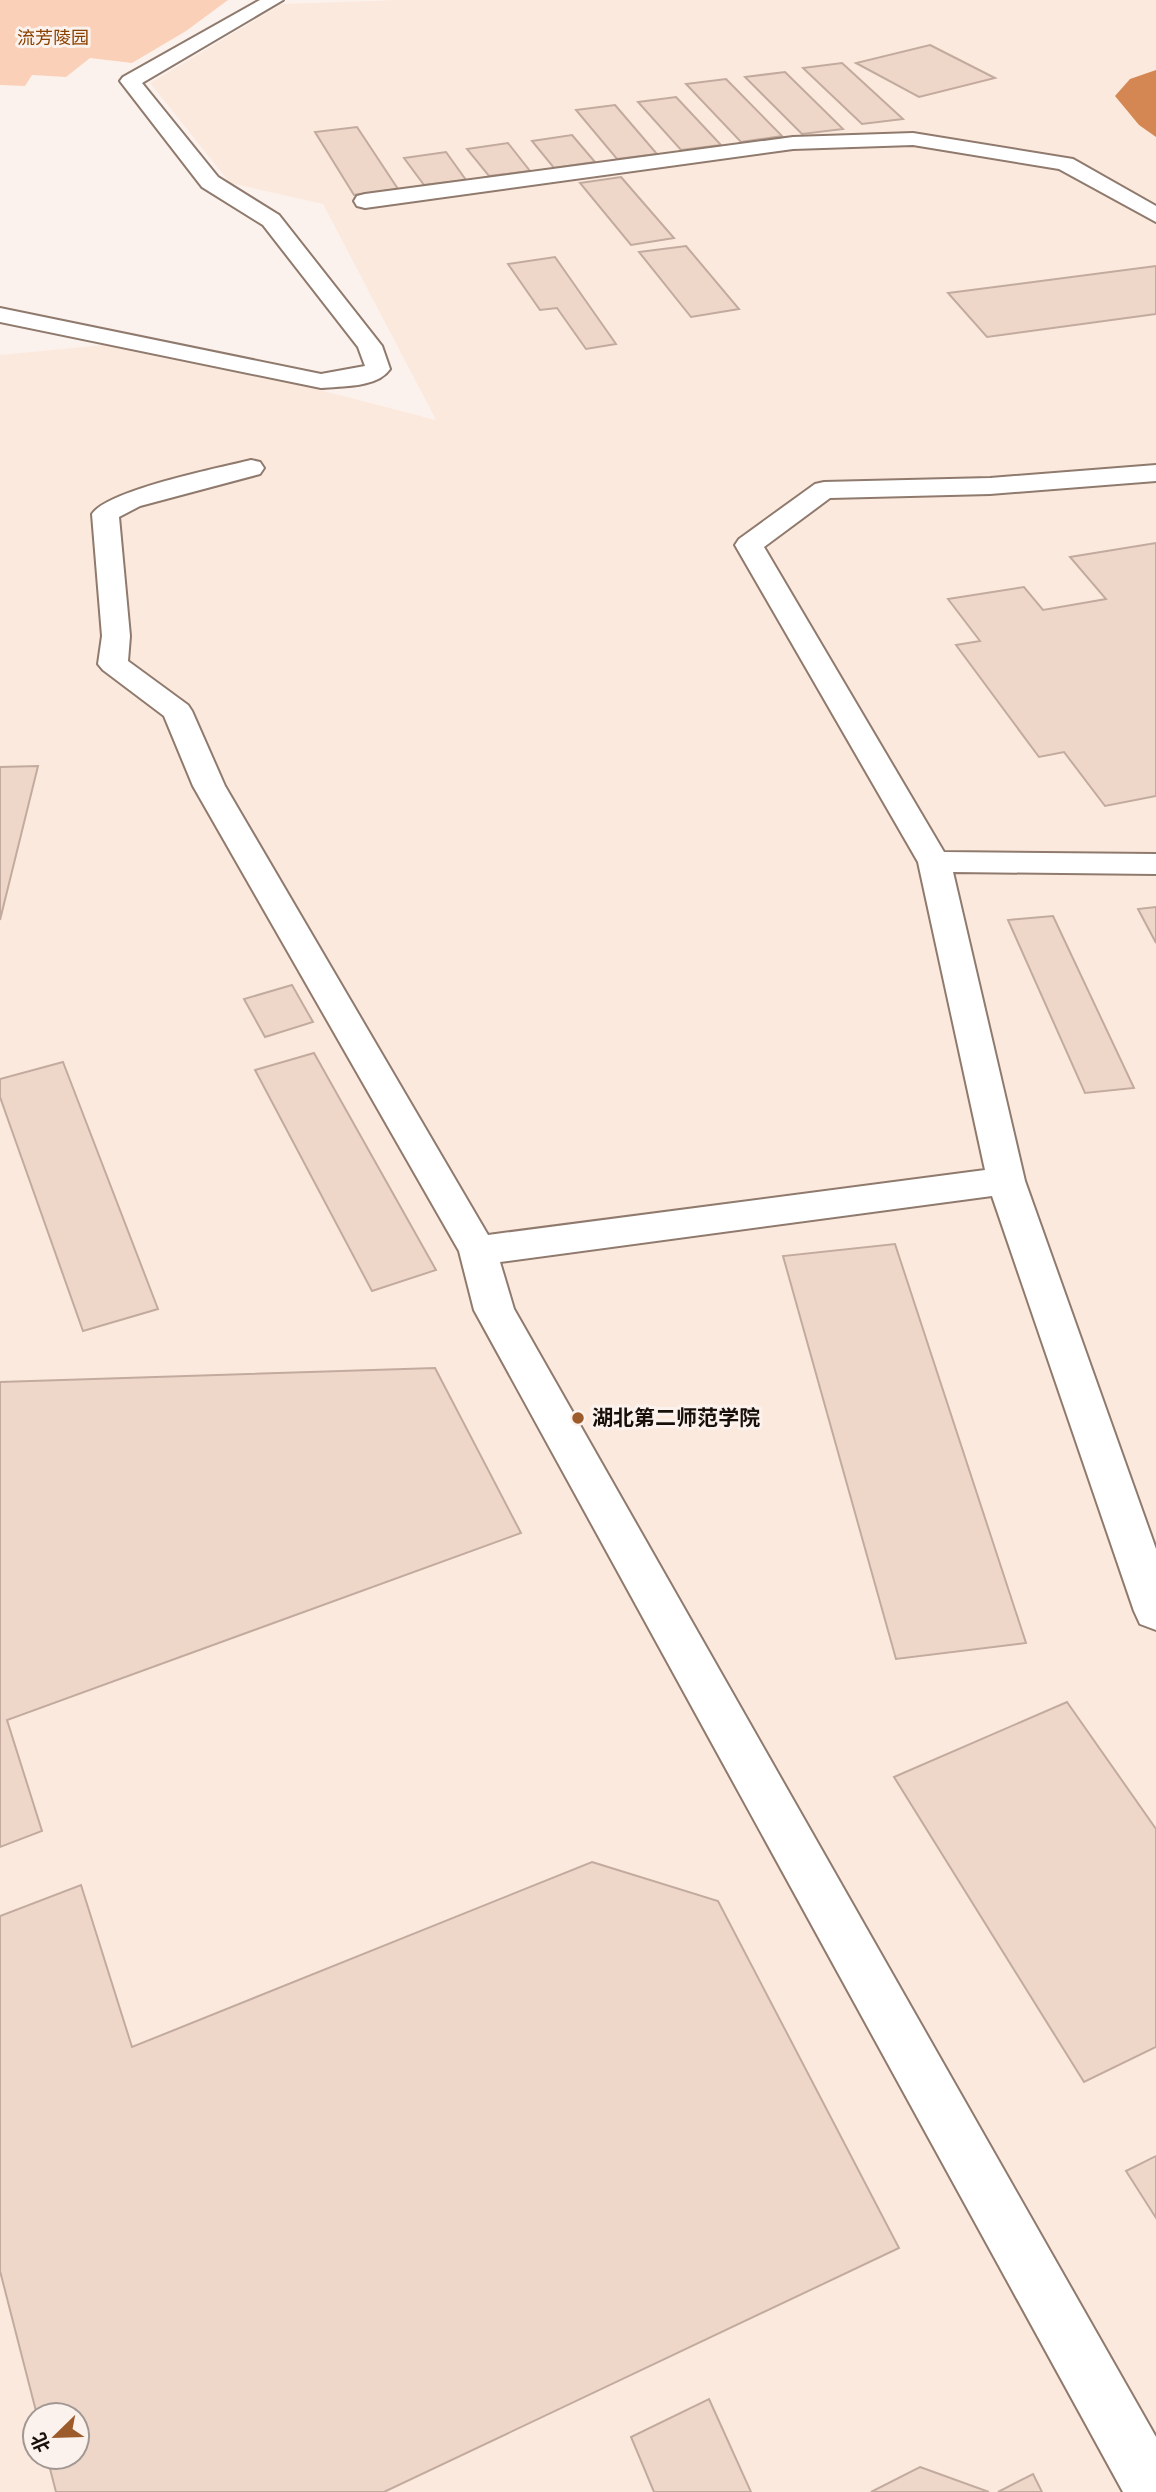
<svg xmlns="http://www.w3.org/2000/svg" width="1156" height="2492" font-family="Helvetica,'Noto Sans SC',sans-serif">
	<rect width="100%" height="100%" fill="#fcf2ed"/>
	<path fill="#fce9de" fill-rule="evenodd" d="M398,0h758v2492h-1156v-2137l134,-13 302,78 -113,-216 -93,-21 -80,-100 132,-79zM35,2415h42v42h-42z"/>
	<polygon fill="#fad1b8" points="0,0 228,0 186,31 132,63 90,58 66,77 32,75 25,86 0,85"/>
	<polygon fill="#d58753" points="1156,70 1156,137 1139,125 1115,96 1130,79"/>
	<g fill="#eed7c9" stroke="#c2ab9e" stroke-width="2">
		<polygon points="930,45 995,78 919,97 856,63"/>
		<polygon points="842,63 903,119 862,124 803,68"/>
		<polygon points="785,72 843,129 802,134 745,77"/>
		<polygon points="726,79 782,136 741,142 686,84"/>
		<polygon points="676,97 721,145 681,150 638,102"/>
		<polygon points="615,105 657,154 617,159 576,110"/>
		<polygon points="357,127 398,189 354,195 315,132"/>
		<polygon points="572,135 595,162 554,168 532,141"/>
		<polygon points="508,143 530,171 489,176 467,149"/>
		<polygon points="446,152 466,180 424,185 404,158"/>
		<polygon points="621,177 674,238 631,245 580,183"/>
		<polygon points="686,246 739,309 691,317 639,252"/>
		<polygon points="555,257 616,344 586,349 557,308 540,310 508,264"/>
		<polygon points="1156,266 1156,314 987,337 948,293"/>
		<polygon points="1156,543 1156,796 1105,806 1064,752 1039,757 956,645 980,641 948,599 1024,587 1043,610 1106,599 1070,557"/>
		<polygon points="38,766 0,920 0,767"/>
		<polygon points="1156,907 1156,943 1138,909"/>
		<polygon points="1053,916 1134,1088 1085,1093 1008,920"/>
		<polygon points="292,985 313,1022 265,1037 244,999"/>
		<polygon points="314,1053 436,1270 372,1291 255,1070"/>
		<polygon points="63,1062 158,1309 83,1331 0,1097 0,1079"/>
		<polygon points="895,1244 1026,1643 896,1659 783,1256"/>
		<polygon points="435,1368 521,1533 7,1720 42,1831 0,1847 0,1382"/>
		<polygon points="1067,1702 1156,1829 1156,2047 1084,2082 894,1777"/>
		<polygon points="592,1862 718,1901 899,2248 384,2492 56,2492 47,2457 77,2457 77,2415 37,2415 0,2271 0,1916 81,1885 132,2047"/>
		<polygon points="1156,2156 1156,2218 1126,2171"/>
		<polygon points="709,2399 751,2492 654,2492 631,2437"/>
		<polygon points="920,2467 989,2492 871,2492"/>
		<polygon points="1033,2474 1042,2492 998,2492"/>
	</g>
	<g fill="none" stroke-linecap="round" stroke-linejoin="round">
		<g stroke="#8f7a6d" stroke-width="4">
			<g id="minor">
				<path d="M260,0h23l-141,83 76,94 61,38 103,131 8,23c-13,19 -49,17 -69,19l-321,-66v-14l321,66 44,-8 -7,-19 -95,-122 -61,-38 -82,-106 3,-4z"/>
				<polygon points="913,133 1073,159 1156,206 1156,222 1059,169 913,145 793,149 365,208 357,206 354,201 357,196 365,194 793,137"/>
				<path d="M251,460l9,2 4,6 -4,6 -120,32 -21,11 11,119 -2,25 60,44 4,6 33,75 263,449 497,-65 -67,-308 -183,-317 4,-6 76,-55 9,-2 166,-4 166,-13v16l-166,13 -160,4 -66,49 180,305 212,2v20l-203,-2 72,309 131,368v81l-16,-6 -6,-13 -142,-415 -492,66 14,47 642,1128v55h-33l-649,-1182 -15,-59 -266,-465 -29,-70 -61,-46 -5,-6 4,-28 -10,-122c16,-24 127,-46 159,-54z"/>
			</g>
		</g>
		<use href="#minor" fill="#fff" fill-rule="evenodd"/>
	</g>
	<circle fill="#9d5a2a" stroke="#fcf2ed" stroke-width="2.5" cx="578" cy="1418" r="7"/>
	<g text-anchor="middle" stroke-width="6" stroke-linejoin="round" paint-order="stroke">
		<g font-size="18" fill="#894100" stroke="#fcf2ed">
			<text x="53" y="44">流芳陵园</text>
		</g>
		<g font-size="21" font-weight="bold" fill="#18100b" stroke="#fcf2ed" text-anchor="start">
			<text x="592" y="1425">湖北第二师范学院</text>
		</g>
	</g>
	<g transform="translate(56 2436) rotate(247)"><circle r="33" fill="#fcf2ed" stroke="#a19893" stroke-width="2"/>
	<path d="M0-5L12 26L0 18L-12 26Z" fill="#9d5a2a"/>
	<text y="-10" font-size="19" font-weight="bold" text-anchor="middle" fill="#18100b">北</text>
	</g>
</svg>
